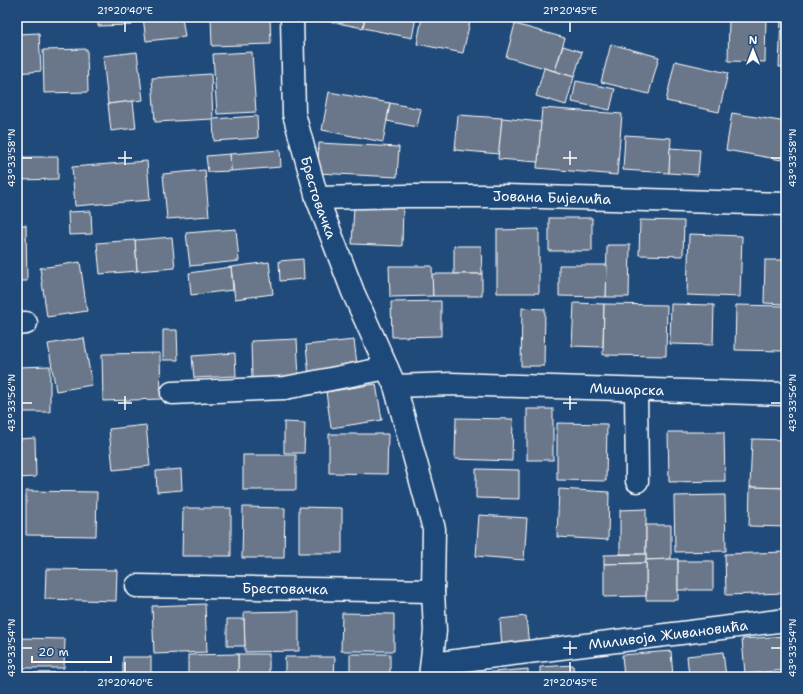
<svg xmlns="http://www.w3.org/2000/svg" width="803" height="694" font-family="'Shantell Sans',sans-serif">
	<rect width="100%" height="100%" fill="#1f4a7a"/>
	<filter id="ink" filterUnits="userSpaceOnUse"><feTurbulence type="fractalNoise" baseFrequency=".025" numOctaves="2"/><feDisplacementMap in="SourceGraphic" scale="8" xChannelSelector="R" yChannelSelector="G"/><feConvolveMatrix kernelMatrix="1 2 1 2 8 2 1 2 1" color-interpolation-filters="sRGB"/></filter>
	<g filter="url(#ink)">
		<g fill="#6b778a" stroke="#fff">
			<polygon points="98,17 132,17 132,25 98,26"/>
			<polygon points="143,17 182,17 185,37 146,41"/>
			<polygon points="211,17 270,17 271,44 212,46"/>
			<polygon points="318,17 365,17 363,28 317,19"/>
			<polygon points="365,17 416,17 412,38 363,28"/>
			<polygon points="422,17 471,17 463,53 417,44"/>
			<polygon points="729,17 766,17 765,62 728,61"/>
			<polygon points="781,17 786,17 786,67 779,67"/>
			<polygon points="515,24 565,38 555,71 506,57"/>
			<polygon points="39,33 41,71 17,73 17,34"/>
			<polygon points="611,44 659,57 649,94 601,82"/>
			<polygon points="563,46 582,52 574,77 555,71"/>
			<polygon points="87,49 88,92 44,93 43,50"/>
			<polygon points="137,52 143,100 108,104 103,56"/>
			<polygon points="252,52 256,112 217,114 213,54"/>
			<polygon points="675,61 728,73 719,112 666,101"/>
			<polygon points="544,68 574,77 566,105 536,96"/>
			<polygon points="211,74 213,119 155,122 152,78"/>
			<polygon points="576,81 615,89 610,110 572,102"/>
			<polygon points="329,92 390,103 383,142 322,130"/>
			<polygon points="133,101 136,128 111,131 108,104"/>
			<polygon points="390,103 421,109 417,127 387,121"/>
			<polygon points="542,108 622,114 617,175 537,168"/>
			<polygon points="732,113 786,122 786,140 782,160 726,150"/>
			<polygon points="458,115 502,118 499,154 455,150"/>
			<polygon points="257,116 258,138 214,141 213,119"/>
			<polygon points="502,118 541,122 538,162 498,159"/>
			<polygon points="625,135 671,138 669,173 623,170"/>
			<polygon points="319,143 399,147 397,177 317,173"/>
			<polygon points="670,148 700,150 698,175 669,173"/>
			<polygon points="280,150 281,167 231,171 230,154"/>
			<polygon points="230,154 231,171 208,172 206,156"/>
			<polygon points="18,157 58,157 58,179 19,180"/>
			<polygon points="147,161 150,200 75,206 72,167"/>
			<polygon points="205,170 209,216 167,219 163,174"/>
			<polygon points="354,206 403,207 402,246 352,244"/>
			<polygon points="91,211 92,234 69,235 68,212"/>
			<rect x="549" y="218" width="43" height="33"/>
			<polygon points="640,220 684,221 683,256 639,255"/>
			<polygon points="17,225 26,225 27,281 17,281"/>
			<polygon points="236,229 239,261 190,266 186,233"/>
			<polygon points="539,229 539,293 497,293 497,230"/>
			<polygon points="689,234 742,236 740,297 687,295"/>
			<polygon points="172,237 175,268 137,271 135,240"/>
			<polygon points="135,240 137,271 100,274 97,243"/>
			<polygon points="607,245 630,245 629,297 606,297"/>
			<polygon points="454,246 481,246 482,274 454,274"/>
			<polygon points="303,259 304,279 280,281 279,261"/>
			<polygon points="765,260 786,260 785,304 764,303"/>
			<polygon points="80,262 87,311 47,317 40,268"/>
			<polygon points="269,262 273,294 235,299 231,267"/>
			<polygon points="559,265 607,265 606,297 559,296"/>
			<polygon points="389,266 432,266 433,296 390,297"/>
			<polygon points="231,267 233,290 191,295 189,273"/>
			<polygon points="432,274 482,274 482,296 433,296"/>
			<polygon points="441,301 441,336 392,337 391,302"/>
			<polygon points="574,303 604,304 603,347 572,346"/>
			<polygon points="604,304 667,305 666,356 603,355"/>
			<polygon points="671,304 714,305 713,345 670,344"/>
			<polygon points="736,305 784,306 783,351 735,350"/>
			<polygon points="522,308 545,309 544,366 521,366"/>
			<polygon points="163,330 177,330 178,360 163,360"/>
			<polygon points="84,338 92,385 56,391 48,344"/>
			<polygon points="297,339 299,378 252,379 251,341"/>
			<polygon points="354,340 358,372 309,377 306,345"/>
			<polygon points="160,353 161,399 103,401 102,354"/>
			<polygon points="235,353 236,376 194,378 192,356"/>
			<polygon points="50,366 50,412 17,412 17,367"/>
			<polygon points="376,384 382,420 331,428 326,392"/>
			<rect x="527" y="409" width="26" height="51"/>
			<polygon points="456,418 513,419 512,461 455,459"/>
			<polygon points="284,422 305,423 304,453 284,453"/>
			<polygon points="557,423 607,424 606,481 557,480"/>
			<polygon points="146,425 150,466 113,470 109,429"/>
			<polygon points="668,432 724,432 725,481 669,482"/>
			<polygon points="329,434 388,434 387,474 329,473"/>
			<polygon points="35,438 36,477 17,478 17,439"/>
			<polygon points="752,439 786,440 786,488 750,487"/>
			<rect x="243" y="455" width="53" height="35"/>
			<polygon points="181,469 182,490 157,492 156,471"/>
			<polygon points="476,469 519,470 519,499 476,498"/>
			<polygon points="750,487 786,488 786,527 749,526"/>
			<polygon points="559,489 609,492 608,540 557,537"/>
			<polygon points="26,491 97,492 96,536 26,535"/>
			<polygon points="725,495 726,551 675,552 674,496"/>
			<polygon points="243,507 285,508 284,558 242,558"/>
			<polygon points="299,507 342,508 342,553 299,553"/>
			<polygon points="183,508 231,508 231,556 182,556"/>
			<polygon points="646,509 646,554 620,554 620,510"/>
			<polygon points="479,515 527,518 524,560 476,556"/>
			<polygon points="646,525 671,525 671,559 646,560"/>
			<polygon points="786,552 786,593 726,595 725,554"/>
			<polygon points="646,554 646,563 604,564 604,555"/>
			<polygon points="671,559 678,559 678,600 646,600 646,560"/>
			<rect x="678" y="561" width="35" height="29"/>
			<polygon points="646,563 646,596 604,597 604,564"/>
			<polygon points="46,569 117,570 116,601 45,599"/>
			<polygon points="205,604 207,652 154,654 152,606"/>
			<polygon points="299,611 299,651 245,652 244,612"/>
			<polygon points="342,613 394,614 394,651 341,651"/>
			<polygon points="526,616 529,647 502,649 500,619"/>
			<polygon points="227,619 244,619 245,646 227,646"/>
			<polygon points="786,636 786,670 745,674 742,639"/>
			<polygon points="17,638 65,639 64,668 17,668"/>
			<polygon points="671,651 673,677 624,677 622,655"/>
			<polygon points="723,652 726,677 689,677 687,656"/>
			<rect x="238" y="654" width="31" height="23"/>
			<polygon points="238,654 238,677 188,677 188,655"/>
			<rect x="350" y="654" width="40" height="23"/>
			<rect x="123" y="657" width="28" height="20"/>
			<polygon points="285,657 335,657 334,677 285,677"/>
			<polygon points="573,665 574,677 540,677 540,667"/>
			<polygon points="528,669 528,677 483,677 482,673"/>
			<polygon points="86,672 87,677 27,677 27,673"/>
		</g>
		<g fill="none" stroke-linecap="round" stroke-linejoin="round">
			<g stroke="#fff" stroke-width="25">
				<g id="minor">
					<path id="s1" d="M292,17l2,97 23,84 36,94 42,94 39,143 -1,62 2,40 -5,46"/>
					<path id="s2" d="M317,198l90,-2h99l280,8"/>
					<polyline points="17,324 26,323"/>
					<path id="s3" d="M395,386l56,-2 335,10"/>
					<polyline points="636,390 637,481"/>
					<polyline points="172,393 285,388 387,368"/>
					<path id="s4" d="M137,586l296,5"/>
					<path id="s5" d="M432,664l354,-44"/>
				</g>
			</g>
			<use href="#minor" stroke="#1f4a7a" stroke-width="22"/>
		</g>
	</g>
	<path fill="none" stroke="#fff" stroke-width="1.5" d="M125,22v10M570,22v10M125,151v14M570,151v14M22,158h10M118,158h14M563,158h14M771,158h10M125,396v14M570,396v14M22,403h10M118,403h14M563,403h14M771,403h10M570,641v14M22,648h10M563,648h14M771,648h10M125,662v10M570,662v10"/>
	<g text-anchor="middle" stroke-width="4" stroke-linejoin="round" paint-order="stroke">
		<g font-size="14" fill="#fff" stroke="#1f4a7a">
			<text dy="5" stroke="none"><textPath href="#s1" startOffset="184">Брестовачка</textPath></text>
			<text dy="5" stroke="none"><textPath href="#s2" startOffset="235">Јована Бијелића</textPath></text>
			<text dy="5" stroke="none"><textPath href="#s3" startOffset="232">Мишарска</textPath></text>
			<text dy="5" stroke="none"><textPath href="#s4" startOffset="148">Брестовачка</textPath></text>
			<text dy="5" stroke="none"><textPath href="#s5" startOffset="238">Миливоја Живановића</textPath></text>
		</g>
	</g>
	<rect width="803" height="694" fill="none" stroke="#1f4a7a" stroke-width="44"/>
	<g transform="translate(753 50)" stroke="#1f4a7a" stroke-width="3" paint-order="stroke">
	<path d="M0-3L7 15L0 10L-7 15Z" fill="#ffffff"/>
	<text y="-6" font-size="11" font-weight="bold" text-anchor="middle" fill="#ffffff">N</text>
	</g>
	<path d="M32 656v6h79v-6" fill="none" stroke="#ffffff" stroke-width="2"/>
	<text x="38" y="656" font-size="12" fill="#ffffff" stroke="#1f4a7a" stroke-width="3" paint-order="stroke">20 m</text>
	<rect x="22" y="22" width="759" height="650" fill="none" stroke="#fff" stroke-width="1.5"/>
	<g font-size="10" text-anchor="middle" fill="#fff">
		<text x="125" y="14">21°20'40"E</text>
		<text x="570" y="14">21°20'45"E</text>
		<text transform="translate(11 158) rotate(-90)" y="4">43°33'58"N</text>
		<text transform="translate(792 158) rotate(-90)" y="4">43°33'58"N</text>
		<text transform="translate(11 403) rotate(-90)" y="4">43°33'56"N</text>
		<text transform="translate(792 403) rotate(-90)" y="4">43°33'56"N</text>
		<text transform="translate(11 648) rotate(-90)" y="4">43°33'54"N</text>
		<text transform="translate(792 648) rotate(-90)" y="4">43°33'54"N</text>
		<text x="125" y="686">21°20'40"E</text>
		<text x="570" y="686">21°20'45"E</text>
	</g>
</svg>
